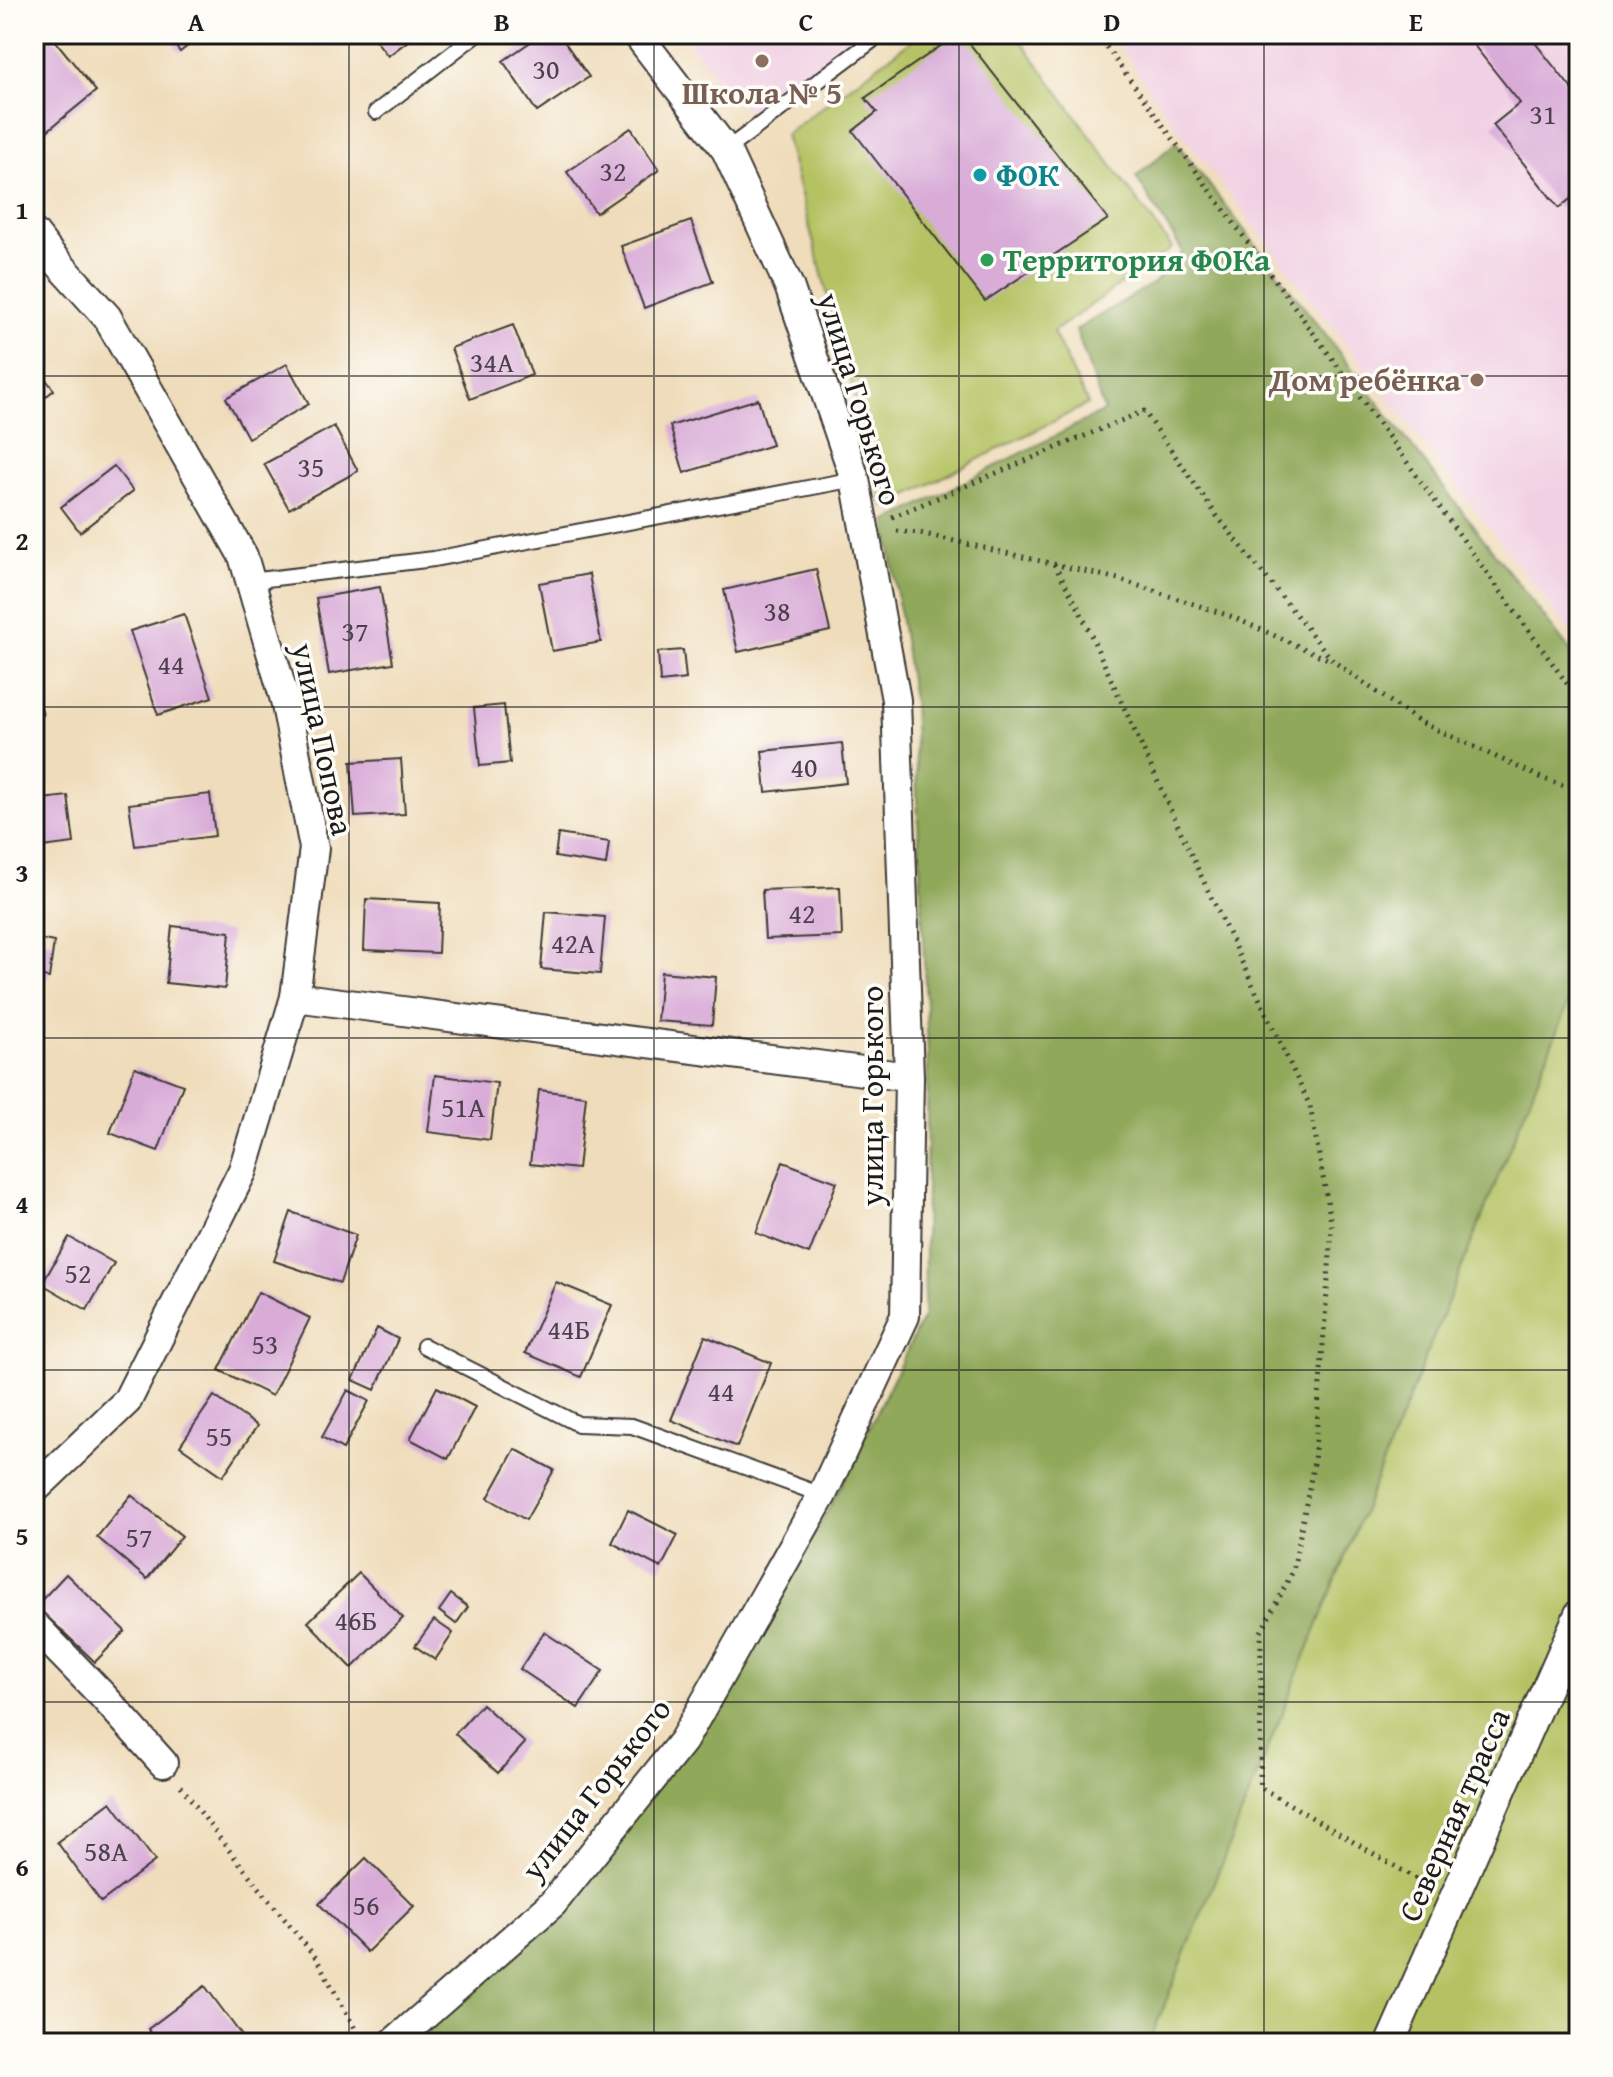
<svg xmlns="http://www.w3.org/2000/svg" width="1613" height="2077" font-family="'Gentium Book Plus',serif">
	<rect width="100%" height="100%" fill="#fdfcf7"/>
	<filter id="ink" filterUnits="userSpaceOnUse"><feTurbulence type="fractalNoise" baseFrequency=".0125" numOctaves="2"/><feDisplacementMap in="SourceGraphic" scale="16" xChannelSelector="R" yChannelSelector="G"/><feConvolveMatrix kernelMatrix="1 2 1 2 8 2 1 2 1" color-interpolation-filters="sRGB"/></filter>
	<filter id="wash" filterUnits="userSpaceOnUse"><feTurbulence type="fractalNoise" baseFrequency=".006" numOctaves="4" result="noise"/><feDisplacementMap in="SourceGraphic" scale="32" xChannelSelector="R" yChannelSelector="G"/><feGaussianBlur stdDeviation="1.8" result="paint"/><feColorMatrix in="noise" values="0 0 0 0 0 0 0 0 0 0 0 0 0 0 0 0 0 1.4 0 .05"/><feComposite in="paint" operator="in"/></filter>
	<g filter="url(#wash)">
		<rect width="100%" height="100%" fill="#efdcba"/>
		<g fill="#f1d0e3">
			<polygon points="682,34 859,34 751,114 724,89"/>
			<polygon points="1111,34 1579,34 1579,643 1169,117"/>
		</g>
		<g fill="#b5c264" stroke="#686f40" stroke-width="2">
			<polygon points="920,34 1016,34 1172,248 1053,332 1088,404 884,507 785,135"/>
			<polygon points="1579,976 1579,2043 1149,2043"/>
		</g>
		<polygon fill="#90a85a" stroke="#56623b" stroke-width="2" points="1176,142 1579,662 1579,976 1149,2043 398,2043 563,1899 715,1714 842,1484 924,1315 928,1055 913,700 886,522 1104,411 1076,330 1155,282 1183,252 1136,177"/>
		<g id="blocks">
			<g fill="#d9acd8">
				<polygon points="34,34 50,34 96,91 41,136 34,127"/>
				<polygon points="166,34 203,34 180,52"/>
				<polygon points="371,34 417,34 388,56"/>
				<polygon points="542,34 559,34 589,77 537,112 503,61"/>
				<polygon points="958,34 962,34 1108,219 985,301 853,131 877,112 865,98"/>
				<polygon points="1465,34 1528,34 1579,98 1579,192 1559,208 1493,125 1520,103"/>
				<polygon points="631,128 659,170 596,213 567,172"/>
				<polygon points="691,221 713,282 644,308 621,246"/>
				<polygon points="513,325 532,375 470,399 451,348"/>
				<polygon points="34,364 54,390 34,406"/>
				<polygon points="287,364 309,404 248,438 226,398"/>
				<polygon points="758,399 772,445 684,473 670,426"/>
				<polygon points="334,426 358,471 289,509 264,464"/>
				<polygon points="114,466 133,491 80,532 61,507"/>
				<polygon points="816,569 830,631 738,652 724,590"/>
				<polygon points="589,574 601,642 552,651 539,583"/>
				<polygon points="380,587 393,663 329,674 316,598"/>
				<polygon points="184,614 212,697 158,715 130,631"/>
				<polygon points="683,650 686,679 660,682 658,652"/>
				<polygon points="34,682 43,715 34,717"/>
				<polygon points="504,705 510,763 480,766 474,708"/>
				<polygon points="842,743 846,783 766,792 762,751"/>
				<polygon points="401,759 405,814 355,817 351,762"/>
				<polygon points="210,794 215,836 135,846 129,804"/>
				<polygon points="68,796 74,843 34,848 34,800"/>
				<polygon points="558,834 609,842 606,865 555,857"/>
				<polygon points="840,887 842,936 765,939 762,890"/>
				<polygon points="366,899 440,903 438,953 364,950"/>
				<polygon points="546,912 605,917 600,974 541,969"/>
				<polygon points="172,926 230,932 225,989 166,983"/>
				<polygon points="34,938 54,942 49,978 34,976"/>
				<polygon points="661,972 716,977 712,1025 657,1021"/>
				<polygon points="135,1067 183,1085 158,1151 110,1133"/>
				<polygon points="435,1075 497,1083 490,1140 428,1132"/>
				<polygon points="539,1090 586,1096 578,1169 530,1164"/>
				<polygon points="783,1162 837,1182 809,1254 756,1233"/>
				<polygon points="291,1212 356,1235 340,1283 274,1261"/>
				<polygon points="69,1237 114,1263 87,1310 42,1284"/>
				<polygon points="556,1282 612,1305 581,1377 525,1353"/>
				<polygon points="258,1292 310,1318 272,1396 219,1370"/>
				<polygon points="377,1328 398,1339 375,1390 353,1380"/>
				<polygon points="705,1336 771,1363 737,1447 671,1420"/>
				<polygon points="437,1387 475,1407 448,1459 410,1439"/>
				<polygon points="348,1390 369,1401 343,1449 322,1437"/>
				<polygon points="214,1396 257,1426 223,1476 180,1446"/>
				<polygon points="515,1449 554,1470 526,1520 488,1498"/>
				<polygon points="131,1495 182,1536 147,1579 97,1537"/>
				<polygon points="628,1510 678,1535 661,1568 612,1543"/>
				<polygon points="359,1573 403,1618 352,1668 308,1622"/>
				<polygon points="66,1574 125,1631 95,1662 36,1606"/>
				<polygon points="451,1594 468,1607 456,1624 439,1611"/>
				<polygon points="434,1620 453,1633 435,1660 415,1646"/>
				<polygon points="544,1632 603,1671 578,1708 520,1669"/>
				<polygon points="482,1704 525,1743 498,1773 455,1734"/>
				<polygon points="111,1802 155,1861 101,1902 57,1842"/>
				<polygon points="366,1858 414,1906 367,1952 319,1904"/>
				<polygon points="205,1986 242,2036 234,2043 158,2043 148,2029"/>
			</g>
		</g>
	</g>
	<g filter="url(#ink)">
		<use href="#blocks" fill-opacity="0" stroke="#3c3934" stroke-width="2"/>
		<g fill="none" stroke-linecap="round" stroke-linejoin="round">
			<g stroke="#3c3934" stroke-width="18">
				<g id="service">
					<polyline points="376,112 477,34"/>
					<polyline points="726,150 881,34"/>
					<polyline points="250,581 434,559 855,479"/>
					<polyline points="424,1346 578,1424 632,1426 822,1495"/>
				</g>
			</g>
			<g stroke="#3c3934" stroke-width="32">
				<g id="minor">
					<polyline points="34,233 51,255 107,317 243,556 285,700 314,848 295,997 243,1170 127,1401 34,1490"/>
					<polyline points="295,997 909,1077"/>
					<polyline points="34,1625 102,1695 163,1763"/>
					<polyline points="393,2043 553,1903 683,1741 822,1495 905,1316 909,1077 896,700 855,479 789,286 726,150 637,34"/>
					<polyline points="1390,2043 1579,1614"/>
				</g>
			</g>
			<g stroke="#3c3934" stroke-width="5" stroke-dasharray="2 6" stroke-linecap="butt">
				<polyline points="1097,34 1579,700"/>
				<polyline points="892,517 1144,411 1217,516 1333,661 1418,721 1544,779 1579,791"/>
				<polyline points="897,531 920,533 1118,579 1230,616 1330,660"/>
				<polyline points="1054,564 1079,609 1195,863 1310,1106 1332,1227 1314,1462 1293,1571 1261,1632 1260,1787 1427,1885"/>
				<polyline points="181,1786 224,1844 316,1958 362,2041"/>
			</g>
			<use href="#service" stroke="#fff" stroke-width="14"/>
			<use href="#minor" stroke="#fff" stroke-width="28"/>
		</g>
	</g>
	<path fill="none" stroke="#1c1c1c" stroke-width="2" stroke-opacity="0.55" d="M349,34v2009M654,34v2009M959,34v2009M1264,34v2009M34,376h1545M34,707h1545M34,1038h1545M34,1370h1545M34,1702h1545"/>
	<g fill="#8d6e63" stroke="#fdfcf7" stroke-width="3">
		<circle cx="762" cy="61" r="8"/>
		<circle cx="1477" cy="380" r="8"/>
	</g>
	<circle fill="#0f9aa8" stroke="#fdfcf7" stroke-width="3" cx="980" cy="175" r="8"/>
	<circle fill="#2e9e5b" stroke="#fdfcf7" stroke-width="3" cx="987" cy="260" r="8"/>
	<g text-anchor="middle" stroke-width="7" stroke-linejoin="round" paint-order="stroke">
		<g font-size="28" fill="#4b404b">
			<text x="546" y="79">30</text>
			<text x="1543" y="124">31</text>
			<text x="613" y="181">32</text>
			<text x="492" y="372">34А</text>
			<text x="311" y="477">35</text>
			<text x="777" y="621">38</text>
			<text x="355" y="641">37</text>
			<text x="171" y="674">44</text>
			<text x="804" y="777">40</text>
			<text x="802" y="923">42</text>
			<text x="573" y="953">42А</text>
			<text x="463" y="1117">51А</text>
			<text x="78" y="1283">52</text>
			<text x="569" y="1339">44Б</text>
			<text x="265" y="1354">53</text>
			<text x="721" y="1401">44</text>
			<text x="219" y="1446">55</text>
			<text x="139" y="1547">57</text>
			<text x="356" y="1630">46Б</text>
			<text x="106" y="1861">58А</text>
			<text x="366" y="1915">56</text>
		</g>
		<g font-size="32" font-weight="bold" fill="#785e54" stroke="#fdfcf7">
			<text x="762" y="104">Школа № 5</text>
			<text x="1461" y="391" text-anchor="end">Дом ребёнка</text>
		</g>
		<g font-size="32" font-weight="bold" fill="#0d838f" stroke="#fdfcf7" text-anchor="start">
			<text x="996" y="186">ФОК</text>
		</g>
		<g font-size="32" font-weight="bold" fill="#27864d" stroke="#fdfcf7" text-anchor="start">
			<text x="1003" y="271">Территория ФОКа</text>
		</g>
		<g font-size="32" fill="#1c1c1c" stroke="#fdfcf7">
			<text transform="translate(860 399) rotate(73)" y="11">улица Горького</text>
			<text transform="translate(323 739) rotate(78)" y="11">улица Попова</text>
			<text transform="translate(872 1096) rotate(-90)" y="11">улица Горького</text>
			<text transform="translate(596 1789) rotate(-52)" y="11">улица Горького</text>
			<text transform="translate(1454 1815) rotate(-66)" y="11">Северная трасса</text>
		</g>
	</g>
	<rect width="1613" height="2077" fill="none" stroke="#fdfcf7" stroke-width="88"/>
	<rect x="44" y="44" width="1525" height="1989" fill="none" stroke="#1c1c1c" stroke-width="3"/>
	<g font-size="26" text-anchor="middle" font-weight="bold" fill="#1c1c1c">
		<text x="196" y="31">A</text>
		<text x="502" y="31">B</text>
		<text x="806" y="31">C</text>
		<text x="1112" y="31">D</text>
		<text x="1416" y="31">E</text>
		<text x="22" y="219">1</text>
		<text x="22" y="550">2</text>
		<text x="22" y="882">3</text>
		<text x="22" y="1213">4</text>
		<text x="22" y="1545">5</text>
		<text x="22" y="1876">6</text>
	</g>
</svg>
